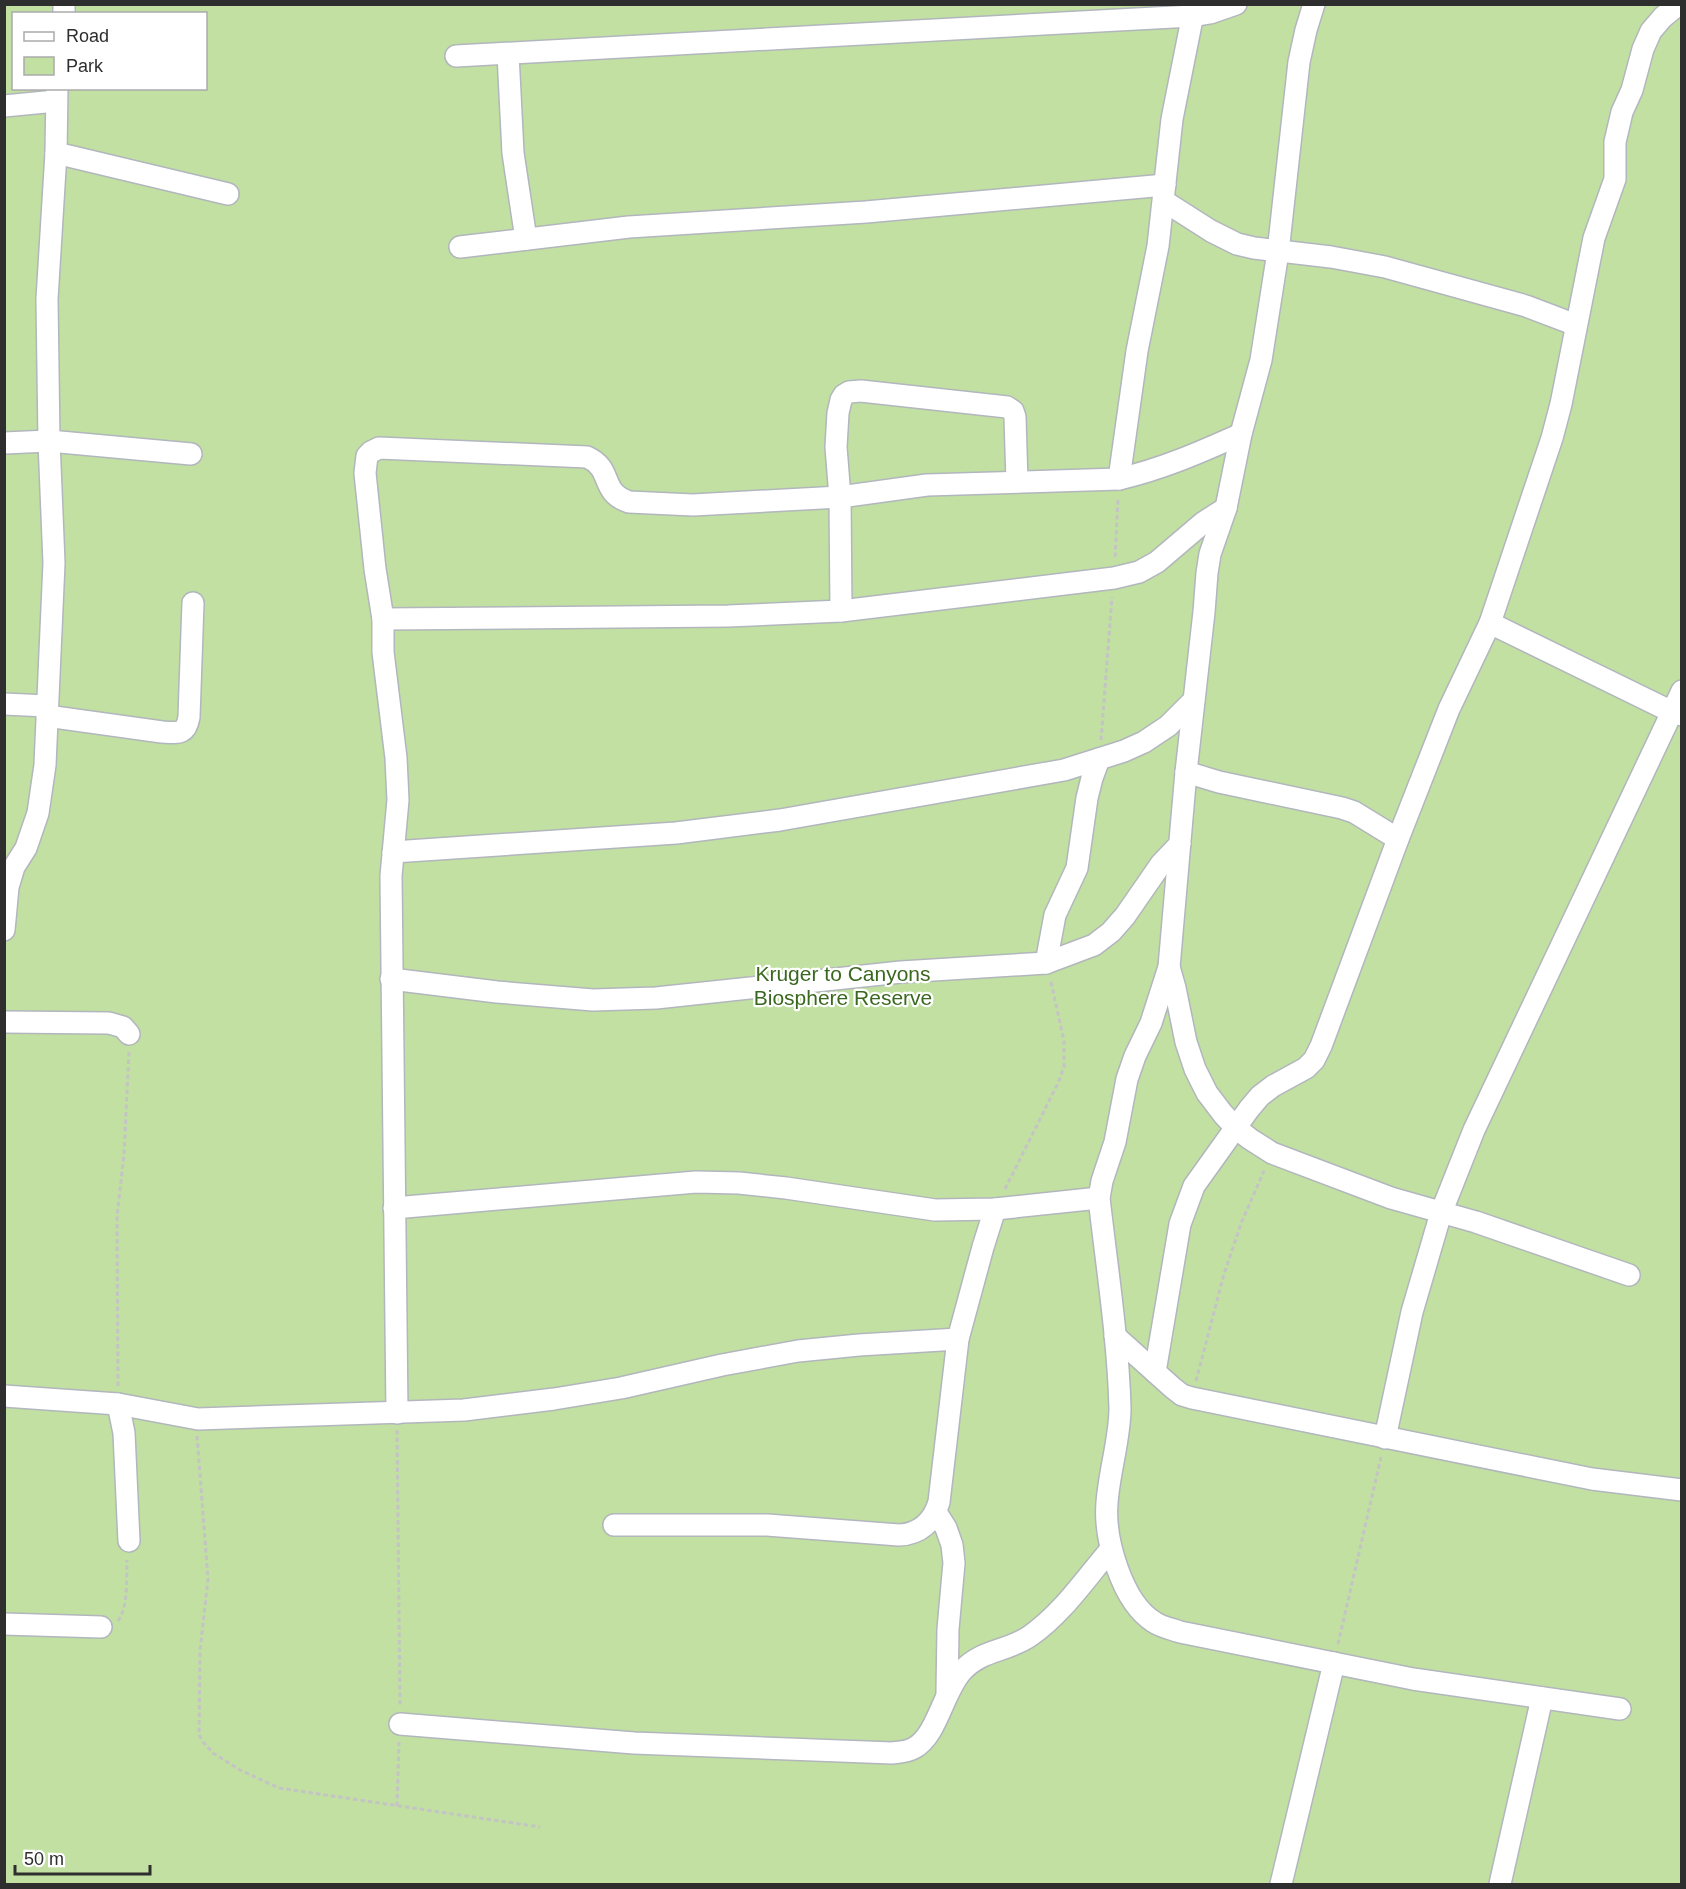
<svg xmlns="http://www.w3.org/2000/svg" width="1686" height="1889" font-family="Arial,sans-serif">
	<rect width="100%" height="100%" fill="#eee7e2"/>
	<path fill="#c1e0a2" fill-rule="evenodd" d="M5,5h1676v1879h-1676zM14,14h192v74h-192z"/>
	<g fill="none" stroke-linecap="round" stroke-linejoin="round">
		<g stroke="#b2b6bd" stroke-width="24">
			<g id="minor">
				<path d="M1314,4l-8,26 -7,32 -21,190 -17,108 -20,74 -15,74 -16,46 -3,19 -3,39 -18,160 -17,195 -18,56 -16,33 -8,23 -12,63 -13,39 -3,17c8,70 19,140 21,210 0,31 -11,64 -13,95 -3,36 15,99 47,119 7,5 18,7 26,10l233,47 207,30"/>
				<polyline points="64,14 64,4"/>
				<polyline points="508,54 513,153 526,239"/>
				<polyline points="456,56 1192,16 1210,13 1236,4"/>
				<polyline points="57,88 56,153 228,194"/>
				<polyline points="4,106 56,101"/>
				<polyline points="1164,201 1211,231 1237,244 1254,248 1331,257 1385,267 1526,306 1576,325"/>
				<polyline points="460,247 629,227 866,212 1165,185"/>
				<polyline points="4,443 49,441 191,454"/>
				<polyline points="1119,479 1137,351 1158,246 1172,119 1195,4"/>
				<polyline points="841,611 840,497 836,447 838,413 841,400 844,395 849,392 861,391 1007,407 1013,411 1015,417 1017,482"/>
				<polyline points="383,619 728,616 841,611 1114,578 1139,572 1157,562 1204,522 1226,508"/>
				<polyline points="1490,623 1672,712 1682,715"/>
				<polyline points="4,704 47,706"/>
				<path d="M47,716l115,16c16,1 24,3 27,-15l4,-114"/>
				<polyline points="1186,772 1219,782 1342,808 1354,812 1398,839"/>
				<polyline points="393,852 676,833 780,820 1064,770 1124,751 1144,742 1168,726 1194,700"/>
				<polyline points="4,930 8,887 14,867 26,848 38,813 45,765 54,563 49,441 47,299 56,153"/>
				<polyline points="1046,963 1055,915 1077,868 1087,798 1092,778 1099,759"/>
				<polyline points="1169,967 1175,988 1186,1042 1195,1069 1207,1093 1223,1114 1236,1128 1250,1139 1272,1153 1391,1198 1476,1222 1629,1275"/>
				<polyline points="391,979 497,992 593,1000 656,998 901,972 1046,963 1094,945 1111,932 1125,916 1161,864 1180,844"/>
				<polyline points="4,1022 109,1023 123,1027 129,1034"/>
				<polyline points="394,1208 696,1182 739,1183 786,1188 935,1210 995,1209 1099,1198"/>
				<polyline points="1115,1336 1173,1388 1182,1395 1192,1398 1592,1479 1682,1490"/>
				<polyline points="1155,1372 1180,1224 1194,1186 1249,1109 1260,1096 1273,1086 1306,1068 1314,1060 1321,1046 1398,839 1449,709 1490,623 1552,438 1561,404 1594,238 1615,179 1615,142 1622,112 1632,90 1643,49 1651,31 1663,17 1679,4"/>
				<polyline points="4,1396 118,1404 198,1419 464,1410 554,1399 621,1388 722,1365 798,1351 859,1345 958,1339"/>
				<polyline points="118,1404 124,1433 129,1541"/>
				<path d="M397,1413l-6,-537 7,-76 -2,-42 -13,-106v-33l-8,-50 -10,-96 2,-17 4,-4 8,-4 208,9c27,12 12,35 42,45l64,3 147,-8 87,-12 192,-6c43,-10 82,-27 122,-45"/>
				<polyline points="1385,1438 1412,1312 1441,1213 1474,1130 1682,691"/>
				<polyline points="936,1512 946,1528 952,1545 954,1563 948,1629 947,1693"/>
				<path d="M614,1525h153l132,10c21,-1 34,-13 40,-33l19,-163 25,-92 12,-38"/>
				<polyline points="4,1624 101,1627"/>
				<path d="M400,1724l234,19 258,10c8,-1 15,-1 22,-5 23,-12 29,-56 48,-77 20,-22 45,-19 68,-35 32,-22 56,-58 81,-87"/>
				<polyline points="1281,1884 1334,1663"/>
				<polyline points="1500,1884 1542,1698"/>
			</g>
		</g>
		<g stroke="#c4c4c4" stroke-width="3" stroke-dasharray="4.5 3" stroke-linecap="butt">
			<polyline points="1115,557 1118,498"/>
			<polyline points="1101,740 1112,597"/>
			<polyline points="1005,1189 1059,1081 1064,1066 1064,1041 1051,982"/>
			<polyline points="1196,1381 1224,1274 1242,1221 1264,1171"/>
			<polyline points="118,1386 117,1216 124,1155 129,1051"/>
			<polyline points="397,1430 400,1705"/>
			<polyline points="197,1436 208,1579 200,1651 199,1735 203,1742 213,1753 240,1770 279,1788 540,1827"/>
			<path d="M118,1621c11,-16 8,-42 9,-61"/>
			<polyline points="1338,1644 1381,1457"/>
			<polyline points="397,1806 399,1742"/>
		</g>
		<use href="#minor" stroke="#fff" stroke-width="21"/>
	</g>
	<g text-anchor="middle" stroke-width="4.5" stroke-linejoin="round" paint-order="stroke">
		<g font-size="21" fill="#3b6820" stroke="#fff">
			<text x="843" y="981">Kruger to Canyons<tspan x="843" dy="24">Biosphere Reserve</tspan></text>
		</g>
	</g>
	<rect width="1686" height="1889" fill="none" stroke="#2e2e2e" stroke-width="12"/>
	<rect x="12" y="12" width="195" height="78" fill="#ffffff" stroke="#ababab" stroke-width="1.5"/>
	<rect x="24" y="32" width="30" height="9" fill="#ffffff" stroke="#ababab" stroke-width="1.5"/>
	<text x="66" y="42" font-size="18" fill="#2e2e2e">Road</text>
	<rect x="24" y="57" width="30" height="18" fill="#c1e0a2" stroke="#ababab" stroke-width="1.5"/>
	<text x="66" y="72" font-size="18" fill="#2e2e2e">Park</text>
	<path d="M15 1865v9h135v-9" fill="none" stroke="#2e2e2e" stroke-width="3"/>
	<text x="24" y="1865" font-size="18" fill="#2e2e2e" stroke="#ffffff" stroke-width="4.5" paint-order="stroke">50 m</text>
</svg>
